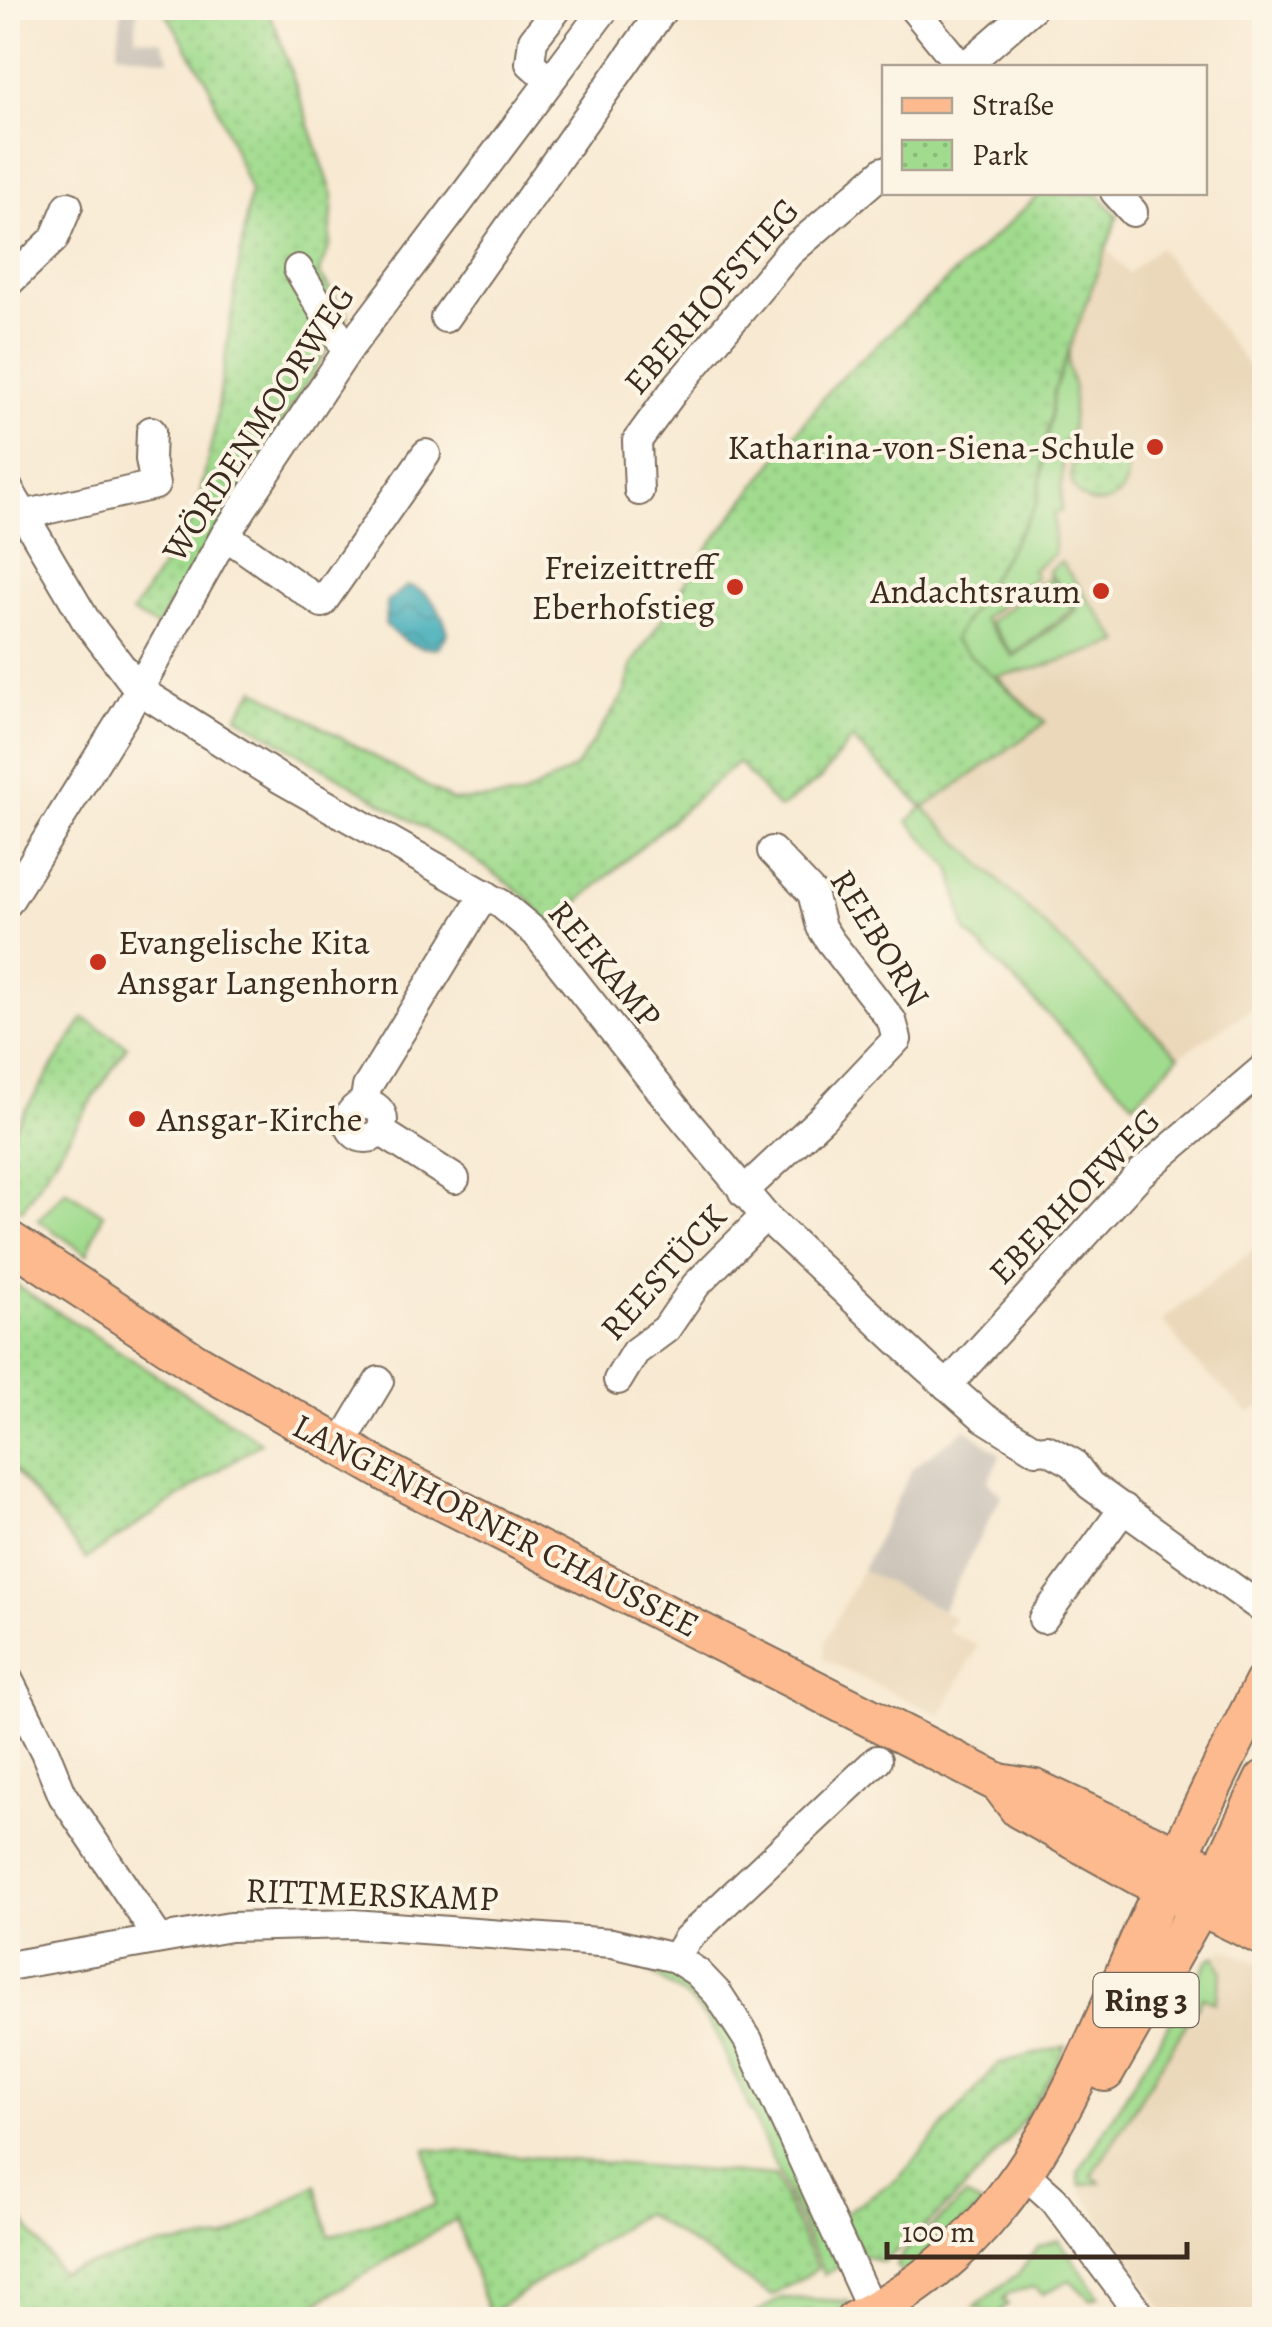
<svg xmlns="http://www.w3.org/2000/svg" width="1272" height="2327" font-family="Alegreya,serif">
	<defs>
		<pattern id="park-dots" width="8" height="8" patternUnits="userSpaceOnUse" patternTransform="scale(2.5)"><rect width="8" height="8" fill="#a0db8e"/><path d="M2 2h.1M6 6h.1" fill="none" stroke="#8bbc7a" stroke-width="1.8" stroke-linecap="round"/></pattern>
		<pattern id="water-waves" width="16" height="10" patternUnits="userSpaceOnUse" patternTransform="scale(2.5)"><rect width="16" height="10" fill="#3aaab8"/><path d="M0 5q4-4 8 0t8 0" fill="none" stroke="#328b95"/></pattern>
	</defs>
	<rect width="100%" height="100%" fill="#fcf5e5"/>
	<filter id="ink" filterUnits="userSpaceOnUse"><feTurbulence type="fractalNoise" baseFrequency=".01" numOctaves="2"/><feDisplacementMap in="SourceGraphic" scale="20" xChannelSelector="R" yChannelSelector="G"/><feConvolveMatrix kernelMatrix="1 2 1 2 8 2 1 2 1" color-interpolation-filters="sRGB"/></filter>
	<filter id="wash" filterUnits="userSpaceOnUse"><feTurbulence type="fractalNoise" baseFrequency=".0048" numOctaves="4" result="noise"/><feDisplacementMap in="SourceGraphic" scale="40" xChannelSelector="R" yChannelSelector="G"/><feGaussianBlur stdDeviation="2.25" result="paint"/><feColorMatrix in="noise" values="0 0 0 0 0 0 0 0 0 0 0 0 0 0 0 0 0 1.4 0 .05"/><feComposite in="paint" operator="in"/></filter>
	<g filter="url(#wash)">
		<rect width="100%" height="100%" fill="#f8e9d2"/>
		<g fill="#ebd8ba">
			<polygon points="1105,245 1128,274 1159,247 1264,387 1264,1001 1179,1056 924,808 1045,723 953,640 1089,301"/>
			<polygon points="1264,1241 1264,1406 1249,1413 1190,1358 1163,1320"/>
			<polygon points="862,1570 954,1617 947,1631 978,1646 940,1716 823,1659 825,1641"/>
			<polygon points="1225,1949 1264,1966 1264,2319 1169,2319 1081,2190 1078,2173 1209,1959"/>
		</g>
		<g fill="#cbc3b8">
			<polygon points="122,8 138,8 135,37 162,41 170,60 117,52"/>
			<polygon points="966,1429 1001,1455 988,1481 1002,1495 942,1610 862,1570 913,1467"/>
		</g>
		<g fill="#a0db8e" stroke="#6e8256" stroke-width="2.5">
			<polygon points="1070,340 1068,367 1074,389 1071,440 1063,441 1061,512 1054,513 1054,554 1032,570 1036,577 983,619 1013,657 1077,610 1048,571 1061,562 1120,642 1038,668 996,676 1045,723 924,808 1179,1056 1134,1103 966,931 951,868 908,821 923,807 852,739 953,640 1037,503 1054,391"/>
			<polygon points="1049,577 1073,609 1013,654 989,622"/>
			<polygon points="66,1190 103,1214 87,1254 38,1220"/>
			<polygon points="1215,1956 1222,1972 1215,2003 1203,1997 1092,2176 1100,2182 1080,2185 1078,2173 1209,1959"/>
			<polygon points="637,1962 669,1968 690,1981 728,2023 839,2267 824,2275 715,2031 693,2003"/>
			<polygon points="966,2196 983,2205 904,2275 896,2265 905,2251"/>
			<polygon points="1059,2240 1099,2296 1090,2299 1070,2280 1043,2294 1034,2287 1009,2293 1003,2299 1008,2304 997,2314 974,2307 1020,2272 1038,2247"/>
			<polygon points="781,2298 848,2301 840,2311 815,2319 812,2311 802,2314 804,2320 759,2319 756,2313"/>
		</g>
		<g fill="url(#park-dots)" stroke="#6e8256" stroke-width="2.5">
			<polygon points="163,8 265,8 275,25 333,195 330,245 319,273 348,316 157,627 132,613 196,514 215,427 250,191 207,81"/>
			<polygon points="1041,193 1097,193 1118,216 1054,391 1037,503 953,640 1045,723 924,808 852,739 820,779 779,809 738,762 552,925 523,894 467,854 237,716 255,689 453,801 521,797 576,767 625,693 632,665 708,548 833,385"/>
			<circle cx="1099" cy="475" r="28"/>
			<polygon points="84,1018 127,1046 22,1210 8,1201 8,1137"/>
			<polygon points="8,1280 261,1442 86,1559 8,1462"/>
			<path d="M1066,2046c-39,88 -110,157 -183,216l-21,-7 -21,-40 58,-37 100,-115z"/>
			<polygon points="426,2149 775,2176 817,2269 772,2296 644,2213 489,2314 456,2219 290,2319 8,2319 8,2198 60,2273 160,2246 225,2239 316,2185 329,2236 435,2205"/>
		</g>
		<path fill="url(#water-waves)" stroke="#3a6a6b" stroke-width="2.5" d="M407,586c22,3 36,26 41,47l-9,14c-21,4 -40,-7 -54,-23l2,-22z"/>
	</g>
	<g filter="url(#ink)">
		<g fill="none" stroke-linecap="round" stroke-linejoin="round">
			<g stroke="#7d6d5d" stroke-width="32">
				<g id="minor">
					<polyline points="913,8 962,68"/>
					<polyline points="963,68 1032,8"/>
					<polyline points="549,80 530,63 533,40 558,8"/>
					<polyline points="1115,192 1133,212"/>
					<polyline points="298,269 347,351"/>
					<polyline points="8,283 54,239 68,206"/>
					<polyline points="445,318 664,8"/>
					<polyline points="8,488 85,619 139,690 279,778 501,904 536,933 653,1081 765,1216 926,1367 983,1417 1036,1450 1047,1449 1073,1463 1090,1485 1264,1610"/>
					<polyline points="639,491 637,441 675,389 789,253 884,171"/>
					<polyline points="23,515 155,485 150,459 151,431"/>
					<polyline points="225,535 322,603 426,454"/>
					<polyline points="8,902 124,716 225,535 347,351 605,8"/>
					<polyline points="364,1104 367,1087 485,894"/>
					<circle cx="366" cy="1121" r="17"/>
					<polyline points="380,1131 455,1179"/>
					<polyline points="743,1192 822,1118 897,1039 892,1021 830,941 821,927 812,893 772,851"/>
					<polyline points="618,1380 635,1352 666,1329 696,1285 765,1216"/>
					<polyline points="947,1386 1141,1173 1264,1068"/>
					<polyline points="340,1446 379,1381"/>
					<polyline points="1043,1619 1124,1508"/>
					<polyline points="8,1679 45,1752 63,1796 159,1939"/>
					<polyline points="675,1958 687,1939 877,1760"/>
					<polyline points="8,1966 230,1927 353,1924 612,1943 675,1958 697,1972 718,1994 748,2040 876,2320"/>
					<polyline points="1024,2173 1054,2200 1144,2320"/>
				</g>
			</g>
			<g stroke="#7d6d5d" stroke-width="42">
				<g id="major">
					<polyline points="8,1240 194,1362 397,1478 999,1783 1035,1789 1264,1896"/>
					<polyline points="1001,1785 1019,1809 1141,1877 1264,1937"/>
					<polyline points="1256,1801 1256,1831 1264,1867"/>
					<polyline points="1105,2072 1228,1856 1264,1780"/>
					<path d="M855,2320c169,-81 221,-240 293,-399 37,-80 76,-160 116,-238"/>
				</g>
			</g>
			<use href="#minor" stroke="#fff" stroke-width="28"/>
			<use href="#major" stroke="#fcba8e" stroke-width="38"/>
		</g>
	</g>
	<g fill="#c8321e" stroke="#fcf5e5" stroke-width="4">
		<circle cx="1155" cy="447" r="10"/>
		<circle cx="735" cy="587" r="10"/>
		<circle cx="1101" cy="591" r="10"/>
		<circle cx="98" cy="962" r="10"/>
		<circle cx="137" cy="1119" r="10"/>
	</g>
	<g text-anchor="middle" stroke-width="8" stroke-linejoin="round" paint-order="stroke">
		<rect fill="#fcf5e5" stroke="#75675a" stroke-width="2.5" x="1093.5" y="1973" width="105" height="54" rx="8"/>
		<g font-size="32" font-weight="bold" fill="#3b2a1e">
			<text x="1146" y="2011">Ring 3</text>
		</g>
		<g font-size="35" fill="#3b2a1e" stroke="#fcf5e5">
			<text transform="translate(711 296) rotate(-49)" y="12">EBERHOFSTIEG</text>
			<text transform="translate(258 423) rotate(-57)" y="12">WÖRDENMOORWEG</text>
			<text transform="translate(880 938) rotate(58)" y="12">REEBORN</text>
			<text transform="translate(605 964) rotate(50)" y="12">REEKAMP</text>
			<text transform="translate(1074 1196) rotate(-46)" y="12">EBERHOFWEG</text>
			<text transform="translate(663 1272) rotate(-48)" y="12">REESTÜCK</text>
			<text transform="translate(496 1525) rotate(27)" y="12">LANGENHORNER CHAUSSEE</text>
			<text transform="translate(372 1894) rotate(2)" y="12">RITTMERSKAMP</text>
		</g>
		<g font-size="35" fill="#3b2a1e" stroke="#fcf5e5" text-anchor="end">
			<text x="1135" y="459">Katharina-von-Siena-Schule</text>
			<text x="715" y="579">Freizeittreff<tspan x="715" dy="40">Eberhofstieg</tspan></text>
			<text x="1081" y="603">Andachtsraum</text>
			<text x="118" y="954" text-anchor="start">Evangelische Kita<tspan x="118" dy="40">Ansgar Langenhorn</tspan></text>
			<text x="157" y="1131" text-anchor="start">Ansgar-Kirche</text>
		</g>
	</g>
	<rect width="1272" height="2327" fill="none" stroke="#fcf5e5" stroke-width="40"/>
	<rect x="882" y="65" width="325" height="130" fill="#fcf5e5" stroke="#afa495" stroke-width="2.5"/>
	<rect x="902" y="98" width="50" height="15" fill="#fcba8e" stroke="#afa495" stroke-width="2.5"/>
	<text x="972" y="115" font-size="30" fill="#3b2a1e">Straße</text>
	<rect x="902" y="140" width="50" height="30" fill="url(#park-dots)" stroke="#afa495" stroke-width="2.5"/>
	<text x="972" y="165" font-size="30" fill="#3b2a1e">Park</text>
	<path d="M887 2242v15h300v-15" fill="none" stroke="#3b2a1e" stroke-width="5"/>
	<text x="902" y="2242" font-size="30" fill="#3b2a1e" stroke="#fcf5e5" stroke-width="8" paint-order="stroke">100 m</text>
</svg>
